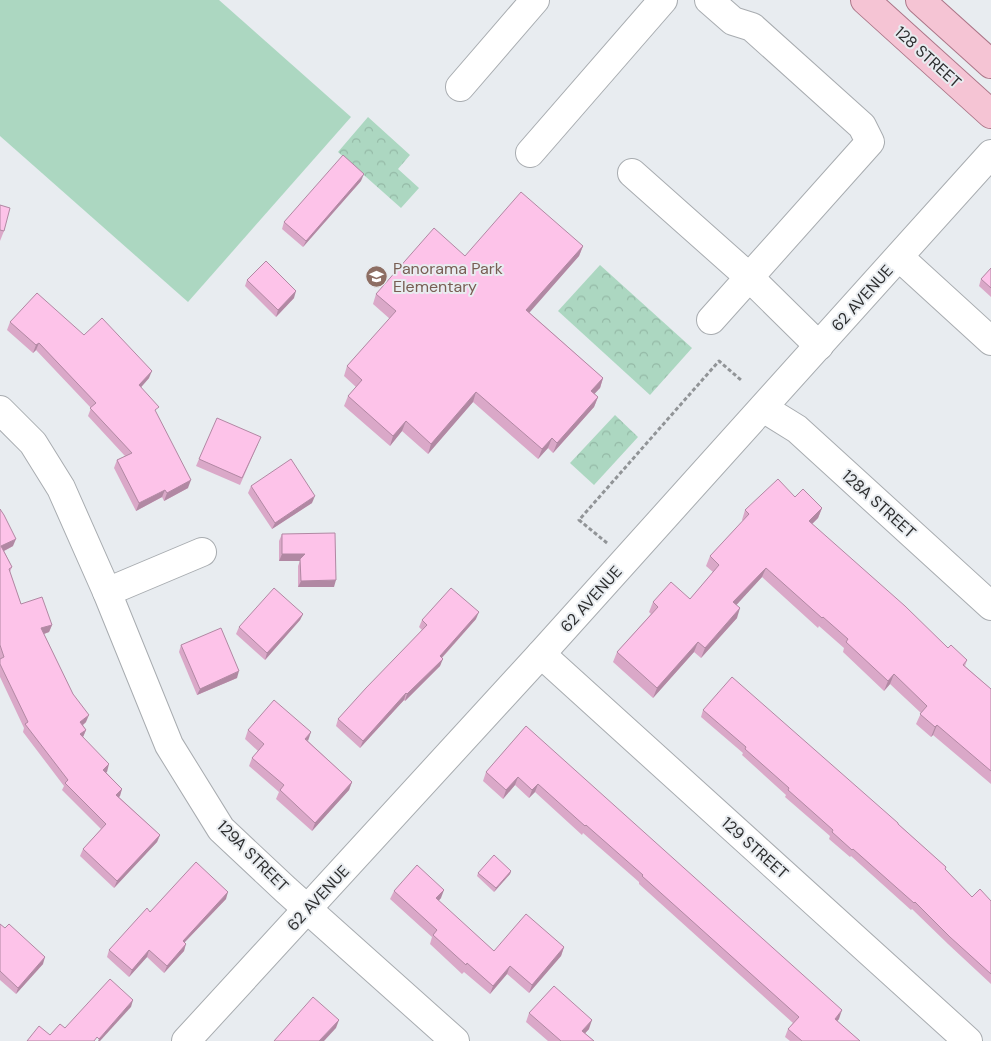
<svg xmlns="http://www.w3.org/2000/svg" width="991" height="1041" font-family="'DM Sans',sans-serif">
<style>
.park{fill:url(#park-crowns)}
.pitch{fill:#acd7c1}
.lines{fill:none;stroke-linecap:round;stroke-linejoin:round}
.minor-casing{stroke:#a8acb0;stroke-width:30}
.major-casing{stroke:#ab7688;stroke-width:30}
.path{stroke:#919497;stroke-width:3;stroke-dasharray:4 2.5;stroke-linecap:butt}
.minor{stroke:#fff;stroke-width:28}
.major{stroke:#f5c4d4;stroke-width:28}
.wall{fill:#daa8c8}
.shaded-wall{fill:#b188a3}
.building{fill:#fdc3e9;stroke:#b188a3}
.labels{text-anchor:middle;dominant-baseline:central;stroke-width:4;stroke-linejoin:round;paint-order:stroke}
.street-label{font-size:16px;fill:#2d2e2f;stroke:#e8ecf0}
.education-label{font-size:16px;fill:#785e54;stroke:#e8ecf0;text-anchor:start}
</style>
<defs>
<pattern id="park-crowns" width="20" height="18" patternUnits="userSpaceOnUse" patternTransform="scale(1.25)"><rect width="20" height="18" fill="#acd7c1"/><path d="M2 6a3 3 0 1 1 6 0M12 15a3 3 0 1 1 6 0" fill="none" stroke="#94b9a6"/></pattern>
</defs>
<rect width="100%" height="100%" fill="#e8ecf0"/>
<g class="park">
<path d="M368,117l42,38 -12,14 21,19 -18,20 -63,-56z"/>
<path d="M600,265l92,83 -42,47 -92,-84z"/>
<path d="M615,415l23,22 -44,48 -24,-22z"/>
</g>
<path class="pitch" d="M0,0h219l132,117 -163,185 -188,-166z"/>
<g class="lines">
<defs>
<g id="minor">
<path d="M709,0l24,21 19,6 110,99 8,16 -159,178"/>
<path d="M460,87l75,-87"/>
<path d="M530,153l133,-153"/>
<path d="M632,173l117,104 70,69"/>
<path d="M899,257l92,84"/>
<path d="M763,408l34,21 194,177"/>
<path d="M0,410l33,33 28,45 46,104 62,153 52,84 65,61 169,151"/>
<path d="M107,592l95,-40"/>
<path d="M541,654l427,387"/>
<path d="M186,1041l355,-387 450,-500"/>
</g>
<g id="major">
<path d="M865,0l126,114"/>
<path d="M920,0l71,64"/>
</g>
</defs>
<use href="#minor" class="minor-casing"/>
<use href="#major" class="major-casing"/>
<path class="path" d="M607,543l-28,-23 140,-159 22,19"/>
<use href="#minor" class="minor"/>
<use href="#major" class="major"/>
</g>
<g class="wall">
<path d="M361,181l-58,66 -21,-18 2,-7z"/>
<path d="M0,205l4,26 -4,10z"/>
<path d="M583,246l-4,10 -50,56 74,66 -3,10 -6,5 4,4 -4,10 -41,46 -5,-5 -10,11 -65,-57 -45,52 -26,-23 -12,15 -46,-40 4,-10 8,-9 -12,-11 3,-10 43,-47 -17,-15 3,-10 89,-38z"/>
<path d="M991,268v29l-12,-11 2,-7z"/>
<path d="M247,280l47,18 -18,19 -31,-31z"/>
<path d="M10,322l74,13 65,43 -8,9 15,26 32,75 -24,13 -2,-4 -26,14 -22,-43 3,-8 8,-4 -37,-40 3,-8 -55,-58 -3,3 -26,-23z"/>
<path d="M258,444l-18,41 -44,-19 3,-7z"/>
<path d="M251,486l61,17 -40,26 -24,-36z"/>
<path d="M795,497l27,11 -4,10 -6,6 136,124 19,12 -2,6 26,23v95l-58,-49 -2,2 -15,-13 5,-11 -31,-29 -6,7 -41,-39 1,-4 -25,-22 -1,2 -56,-51 -26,28 1,13 -36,40 -7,-6 -41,46 -40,-36 4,-10 34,-38 -2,-2 4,-10 37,-3 23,-27 -7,-6 4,-10 33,-35 -1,-1 3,-10z"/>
<path d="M0,509l13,37 -9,5 8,16 -2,5 11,32 31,21 -3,7 -5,2 42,88 -3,3 3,5 -3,7 24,35h-1l16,17 -3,8 41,38 -3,7 -43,46 -34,-32 3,-7 18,-20 -39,-39 2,-4 -41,-54 1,-4 -24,-51z"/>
<path d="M282,534l52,53h-36v-21l2,-5h-21v-20z"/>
<path d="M303,614l-3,6 -35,40 -29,-26 3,-7z"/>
<path d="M476,619l-34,39 -2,8 -35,35 -1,-1 -44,48 -24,-22 2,-7 84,-89 -3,-3 3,-7z"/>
<path d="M181,645l56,33 -40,17 -18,-43z"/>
<path d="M703,710l195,114 48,43 -1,2 27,28 19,4v83l-43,-40 -36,-35 -1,1 -60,-54 -1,1 -21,-18 1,-3 -45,-39 1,-2 -44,-40 1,-2 -42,-36z"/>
<path d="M526,726l313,293 -2,2 23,20h-70l-5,-4 3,-8 5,-6 -154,-139v-2l-56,-49 -1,2 -47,-43 -6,6 -14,-13 -12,14 -20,-18 3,-9z"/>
<path d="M248,730l60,11 44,41 -3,8 -37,41 -36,-32 3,-7 -30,-26 3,-8 6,-7 -13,-12z"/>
<path d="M511,871l-1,3 -16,18 -17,-16 1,-3z"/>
<path d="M394,891l47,7 -3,3 56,50 70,-4 -3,9 -32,37 -22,-19 -17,20 -26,-22 -2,2 -32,-30 2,-7 -42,-38z"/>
<path d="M226,899l-41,43 -1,9 -20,22 -17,-16 -18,20 -22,-20 2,-7 41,-38z"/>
<path d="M0,924l43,40 -27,30 -16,-14z"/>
<path d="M529,1013l60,16 -4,4 9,8h-46l-22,-19z"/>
</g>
<g class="shaded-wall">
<path d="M364,174l-3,7 -58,66 3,-6z"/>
<path d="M583,246l-4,10 -56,64 3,-10z"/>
<path d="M296,291l-2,7 -18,19 2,-7z"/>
<path d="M39,343l-3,7 -3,3 3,-8z"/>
<path d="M152,371l-3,7 -13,15 3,-8z"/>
<path d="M603,378l-3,10 -12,13 3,-10z"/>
<path d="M476,392l-3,10 -45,52 3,-10z"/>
<path d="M598,397l-4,10 -41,46 4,-10z"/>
<path d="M406,421l-4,10 -12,15 3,-10z"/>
<path d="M552,438l-4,10 -10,11 4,-10z"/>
<path d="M191,480l-3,8 -24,13 3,-8z"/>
<path d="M165,490l-3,7 -26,14 3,-8z"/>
<path d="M315,496l-3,7 -40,26 3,-6z"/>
<path d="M822,508l-4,10 -13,13 4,-10z"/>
<path d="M16,539l-3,7 -13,7 1,-7z"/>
<path d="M282,554h23l-5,7h-21z"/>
<path d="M766,568l-4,9 -32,35 3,-10z"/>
<path d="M336,580l-2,7h-36l3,-6z"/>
<path d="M740,608l-3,10 -36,40 4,-10z"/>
<path d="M479,612l-3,7 -39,44 3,-7z"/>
<path d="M303,614l-3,6 -35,40 2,-7z"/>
<path d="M52,625l-3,7 -11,4 3,-8z"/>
<path d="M698,642l-4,10 -41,46 4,-10z"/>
<path d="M443,659l-3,7 -35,35 2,-7z"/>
<path d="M239,671l-2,7 -40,17 3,-6z"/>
<path d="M894,674l-4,10 -6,7 4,-10z"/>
<path d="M406,693l-2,7 -44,48 3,-7z"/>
<path d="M89,715l-3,7 -8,7 2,-7z"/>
<path d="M937,725l-4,10 -2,2 4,-10z"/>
<path d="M86,730l-3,7 -6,5 3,-8z"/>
<path d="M311,732l-3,9 -3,-2z"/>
<path d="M109,764l-2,8 -7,5 3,-7z"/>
<path d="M518,777l-3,8 -12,14 3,-9z"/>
<path d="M352,782l-3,8 -37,41 3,-8z"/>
<path d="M538,784l-3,8 -6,6 3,-8z"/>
<path d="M122,789l-2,7 -6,6 2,-7z"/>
<path d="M160,835l-3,7 -43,46 3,-7z"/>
<path d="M511,871l-1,3 -16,18 2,-4z"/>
<path d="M444,890l-3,8 -8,9 3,-9z"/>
<path d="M228,892l-2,7 -46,48 3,-6z"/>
<path d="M186,944l-2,7 -20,22 3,-7z"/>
<path d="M564,947l-3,9 -32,37 3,-8z"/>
<path d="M149,950l-2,7 -18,20 3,-7z"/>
<path d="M45,957l-2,7 -27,30 2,-6z"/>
<path d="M510,966l-3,8 -17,20 3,-8z"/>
<path d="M133,1000l-2,7 -31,34h-2l1,-2z"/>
<path d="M842,1010l-3,9 -7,8 3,-8z"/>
<path d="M339,1020l-3,8 -12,13h-5z"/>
<path d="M592,1020l-3,9 -10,11 3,-9z"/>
</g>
<g class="building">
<path d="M343,155l21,19 -58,67 -22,-19z"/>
<path d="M521,192l62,54 -57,64 77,68 -12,13 7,6 -41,46 -5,-5 -10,11 -66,-57 -45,52 -25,-23 -13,15 -45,-40 14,-16 -15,-14 49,-55 -20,-17 58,-66 31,28z"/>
<path d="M0,205l10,3 -6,23 -4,-1z"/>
<path d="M266,261l30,30 -18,19 -31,-30z"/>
<path d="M991,268v20l-10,-9z"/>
<path d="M37,293l47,42 18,-17 50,53 -13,14 20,22 -4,3 36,70 -24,13 -2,-3 -26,13 -22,-43 15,-7 -42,-45 6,-5 -57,-60 -3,2 -26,-23z"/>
<path d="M217,418l44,19 -19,41 -43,-19z"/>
<path d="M291,459l24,37 -40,27 -24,-37z"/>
<path d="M778,479l17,18 8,-8 19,19 -13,13 96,85 43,42 3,-3 16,15 -4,5 28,24v82l-54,-46 -2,2 -15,-13 7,-8 -33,-32 -6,7 -42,-39 2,-3 -25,-22 -1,1 -56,-50 -33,34 7,6 -35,40 -7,-6 -41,46 -40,-36 41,-45 -5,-5 18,-20 19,17 29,-34 -9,-9 39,-42 -4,-4z"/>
<path d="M0,509l4,6 12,24 -15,7 11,21 -3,2 12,35 21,-7 10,28 -11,3 32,66 16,21 -9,7 6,8 -6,4 29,30 -6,6 19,19 -6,6 44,40 -43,46 -34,-32 23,-25 -41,-41 3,-3 -43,-56 3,-2 -28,-58v-5l4,-2 -4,-12z"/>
<path d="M335,533l1,47 -35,1 -1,-22 5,-5h-23v-20z"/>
<path d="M274,588l29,26 -36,39 -28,-26z"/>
<path d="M451,588l28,24 -39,44 3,3 -36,35 -1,-1 -43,48 -25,-22 28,-31 61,-63 -5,-5z"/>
<path d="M221,628l18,43 -39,18 -19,-44z"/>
<path d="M732,677l166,146v1l48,43 -1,2 27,28 8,-8 11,12v73l-41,-37 -35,-35 -1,1 -61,-54 -1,1 -20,-18 1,-2 -45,-40 1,-2 -44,-39 1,-2 -43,-37z"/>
<path d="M274,700l37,32 -6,7 47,43 -37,41 -35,-33 4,-5 -32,-27 12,-14 -16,-14z"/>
<path d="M526,726l316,284 -7,9 25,22h-58l-14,-12 11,-12 -157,-141 1,-1 -57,-50 -1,1 -47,-42 -6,6 -14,-13 -12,13 -20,-18z"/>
<path d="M494,855l17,16 -15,17 -18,-15z"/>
<path d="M196,862l32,30 -45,49 3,3 -19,22 -18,-16 -17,20 -23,-20 38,-42 3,4z"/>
<path d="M417,865l27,25 -8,8 58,53 32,-37 38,33 -32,38 -22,-19 -17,20 -26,-23 -1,2 -33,-30 4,-5 -43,-39z"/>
<path d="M0,924l5,4 4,-4 36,33 -27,31 -18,-17z"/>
<path d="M110,979l23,21 -34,39 -2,-2 -3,4h-67l12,-15 11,9 10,-11 5,4z"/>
<path d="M554,986l38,34 -10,11 12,10h-33l-32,-28z"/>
<path d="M313,997l26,23 -20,21h-45z"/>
</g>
<defs>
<symbol id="school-disc" viewBox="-11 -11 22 22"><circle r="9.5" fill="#8d6e63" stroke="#e8ecf0"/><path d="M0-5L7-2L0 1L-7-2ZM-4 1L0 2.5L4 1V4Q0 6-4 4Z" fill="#fff"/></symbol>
</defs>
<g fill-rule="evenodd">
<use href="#school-disc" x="364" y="264" width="25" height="25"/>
</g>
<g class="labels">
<g class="street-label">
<text transform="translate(928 57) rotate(42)">128 STREET</text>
<text transform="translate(862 298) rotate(-48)">62 AVENUE</text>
<text transform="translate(879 504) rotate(42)">128A STREET</text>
<text transform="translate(591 599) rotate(-48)">62 AVENUE</text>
<text transform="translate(755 848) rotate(42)">129 STREET</text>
<text transform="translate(253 856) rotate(45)">129A STREET</text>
<text transform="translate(318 898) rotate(-47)">62 AVENUE</text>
</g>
<g class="education-label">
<text x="393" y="268">Panorama Park<tspan x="393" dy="18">Elementary</tspan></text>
</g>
</g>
</svg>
